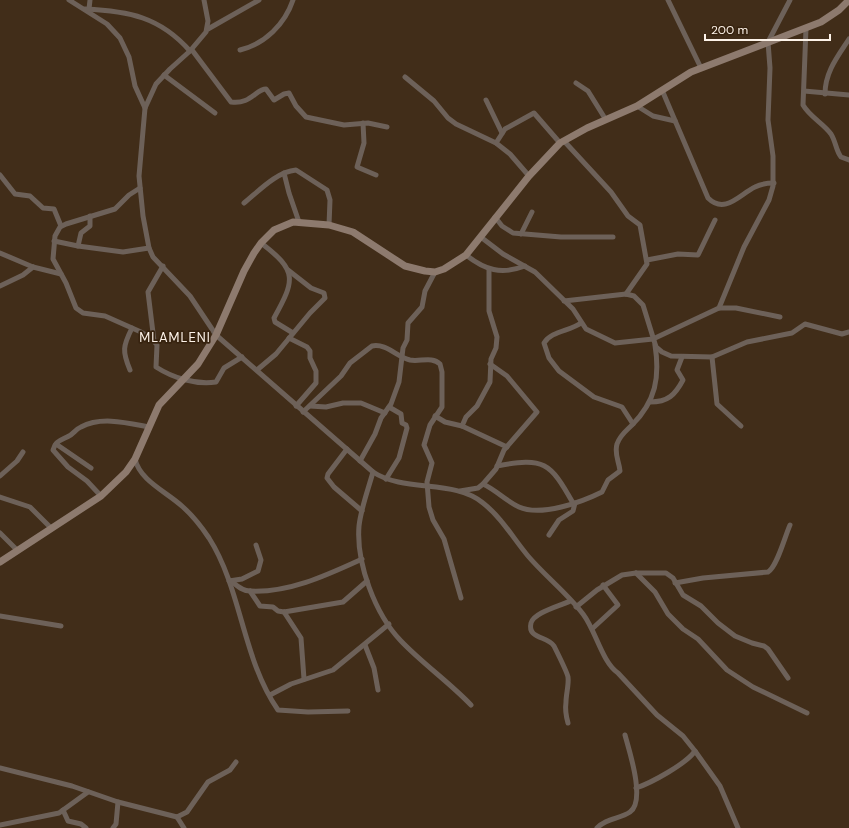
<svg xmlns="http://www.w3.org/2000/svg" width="849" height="828" font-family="'DM Sans',sans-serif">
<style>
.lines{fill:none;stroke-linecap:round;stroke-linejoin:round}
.street{stroke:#6d6159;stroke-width:5}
.secondary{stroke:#8d7a6e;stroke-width:7}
.labels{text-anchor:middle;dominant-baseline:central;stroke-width:3.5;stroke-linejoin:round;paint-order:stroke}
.quarter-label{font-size:13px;letter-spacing:1px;fill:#fdf3e9;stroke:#37230f}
</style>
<rect width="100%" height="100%" fill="#412d19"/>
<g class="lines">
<g class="street">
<path d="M69,0l38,24 13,14 9,19 6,29 10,22"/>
<path d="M204,0l4,21 -2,11 -16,19 -20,18 -14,15 -11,24 -6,68 4,40 6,32 4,9 37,39 26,39 157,137c32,21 81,7 110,31 19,15 30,35 45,53 17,20 39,37 55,58 13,17 19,48 35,59l39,42 26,21 12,15 25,35 18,42"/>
<path d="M668,0l33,68"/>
<path d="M85,9c44,2 75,8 105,42"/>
<path d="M89,9l1,-9"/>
<path d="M806,28l-3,77c7,12 20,18 28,29 5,8 5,17 10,23l8,3"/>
<path d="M208,29l51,-29"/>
<path d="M192,50l39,52c19,3 25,-13 35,-13l8,11 10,-6 5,-1 7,13 10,11 38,8 24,-2 19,4"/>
<path d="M240,50c25,-6 45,-26 53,-50"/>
<path d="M164,75l51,38"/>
<path d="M405,77l29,24 14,17 8,6 40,19 14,11 19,22"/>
<path d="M576,83l12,8 18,29"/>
<path d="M662,90l46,108c17,17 32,-4 47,-11 6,-3 13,-4 19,-4"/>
<path d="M804,91l45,4"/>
<path d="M825,94c0,-22 13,-38 24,-55"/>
<path d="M486,100l16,33"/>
<path d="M637,106l16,10 22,5"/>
<path d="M363,123l1,20 -7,24 19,8"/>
<path d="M564,141l47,51 17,24 12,9 7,39 -21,30"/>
<path d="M496,143l9,-14 29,-16 26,30"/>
<path d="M284,173l5,20 10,29"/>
<path d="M0,175l15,19 15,2 13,12 11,1 7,17"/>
<path d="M140,188l-11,7 -14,14 -49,15 -6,3 -5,9 -2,23 13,24 10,25 7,5 22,3 36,16 11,7 5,6 -1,22c17,11 40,18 60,15l8,-14 18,-11"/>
<path d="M244,203c15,-12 32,-31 52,-33l31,20 3,10 -1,25"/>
<path d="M495,217l7,9 11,7 48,4h52"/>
<path d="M521,234l11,-22"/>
<path d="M482,238l21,16 32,18 38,37 13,20 29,14 38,-4 66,-31h17l44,9"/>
<path d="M54,241l24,5 3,-13 9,-7v-10"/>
<path d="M261,243c37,28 34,37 13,75l1,4 18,11"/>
<path d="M78,246l45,6 26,-4"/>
<path d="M0,253l33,14 28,7"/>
<path d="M466,255c19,15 35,20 59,11"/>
<path d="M647,260l31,-6 20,1 17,-35"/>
<path d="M489,269v42l8,26 -1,11 -5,11 -1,23 -13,24 -11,11 -4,9 45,21"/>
<path d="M0,286l23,-11 10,-8"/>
<path d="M564,301l62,-7 8,2 9,9 13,42 6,5 9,4 41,1 35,-15 45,-9 13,-9 37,10 7,-2"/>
<path d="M719,308l25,-61 25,-47 4,-14v-30l-5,-36 2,-52 -2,-26 22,-42"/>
<path d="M581,323c-11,8 -30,8 -37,20l5,15 10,13 35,26 28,10 11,17"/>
<path d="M289,338l18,9 3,4v7l6,13v12l-20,23"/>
<path d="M154,341l-6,-49 15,-26"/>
<path d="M712,357l5,47 24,22"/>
<path d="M130,370c-8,-19 -7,-24 2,-42"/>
<path d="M257,370l19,-16 34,-41 15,-15 -1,-5 -13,-5 -23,-18"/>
<path d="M650,402c18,0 25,-7 33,-22l-6,-10 5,-13"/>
<path d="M310,406l16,1 17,-4h18l24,10"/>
<path d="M303,412l38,-36 9,-13 22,-17c14,-3 25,11 38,14 10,2 22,-4 30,4l2,8v35l-12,18 -6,20 8,18 -5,19 2,25 4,13 11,19 17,59"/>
<path d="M435,416l10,6 17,4"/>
<path d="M56,444l35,24"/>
<path d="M347,449l-19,25 -1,4 7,9 28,24"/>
<path d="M135,459c5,22 32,33 48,48 10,9 18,19 26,31 33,52 33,120 69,172l30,2 40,-1"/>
<path d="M360,461l15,-27 6,-16 10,-14 8,-22 4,-34 4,-8 1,-17 14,-16 3,-16 10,-19"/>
<path d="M497,466c47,-9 53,-4 76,37"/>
<path d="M373,472c-5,18 -12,36 -14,54 -3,37 16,88 42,115 22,23 48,41 70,64"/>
<path d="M0,476l17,-15 6,-9"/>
<path d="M386,479l13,-21 8,-30 -1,-3 -4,-2 -1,-9 -12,-7"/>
<path d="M483,484c13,6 23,17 36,23 22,10 63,-5 83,-15l6,-12 12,-9c-1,-10 -6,-17 -3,-27 3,-9 9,-13 15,-19 24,-24 28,-48 23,-80"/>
<path d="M460,491l18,-3 5,-4 13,-15 8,-19 33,-38 -30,-36 -17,-12"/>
<path d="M101,496l-14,-15 -19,-14 -15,-17c2,-9 9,-10 16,-14 4,-2 7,-7 12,-9 20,-11 47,-4 68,0"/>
<path d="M0,497l30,10 21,21"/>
<path d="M0,533l17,17"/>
<path d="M549,535l10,-15 14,-9 2,-8"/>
<path d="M636,573l19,19 13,22 15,15 15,10 29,31 26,17 54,26"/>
<path d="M229,581l13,-2 16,-8 3,-11 -5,-15"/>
<path d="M231,581c5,4 11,10 19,10 39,2 77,-16 112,-32"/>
<path d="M675,583l28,-5 65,-6c9,-5 17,-36 22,-47"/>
<path d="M250,591l10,15 13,1 5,4 6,1 59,-10 24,-21"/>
<path d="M576,607l21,-17 25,-15 14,-2h30l7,5 10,17 18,11 17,17 17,13 17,7 12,3 4,3 20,29"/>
<path d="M284,612l17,26 3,41"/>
<path d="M0,616l61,10"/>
<path d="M593,628l25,-23 -15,-20"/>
<path d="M365,645l9,23 4,22"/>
<path d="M270,695l21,-11 42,-14 56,-46"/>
<path d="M568,723c-2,-7 -3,-14 -2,-21 0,-8 3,-17 2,-25 -1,-5 -11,-25 -14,-31 -6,-10 -27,-7 -23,-23 3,-11 30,-17 39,-22"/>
<path d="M0,768l72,18 46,16 59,15 10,-5 21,-30 22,-12 6,-8"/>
<path d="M636,788c15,-5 50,-24 59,-37"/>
<path d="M63,810l5,11 13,3 5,4"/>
<path d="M177,817l7,11"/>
<path d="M0,825l59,-12 29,-21"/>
<path d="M113,828l3,-4 2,-22"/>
<path d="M597,828c9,-10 23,-9 33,-16 16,-11 -1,-62 -5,-77"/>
</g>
<path class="secondary" d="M0,562l101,-66 25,-24 9,-13 24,-54 39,-41 18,-29 28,-64 10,-18 7,-10 13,-13 19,-8 36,3 24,7 52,34 20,5 10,1 9,-3 22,-14 63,-79 31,-33 27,-15 50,-22 54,-34 130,-50 18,-12 10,-10"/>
</g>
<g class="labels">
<g class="quarter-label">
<text x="175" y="337">MLAMLENI</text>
</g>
</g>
<path d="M705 34v6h125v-6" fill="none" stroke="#fdf3e9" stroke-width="2"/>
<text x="711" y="34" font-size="12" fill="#fdf3e9" stroke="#37230f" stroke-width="3" paint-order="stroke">200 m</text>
</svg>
